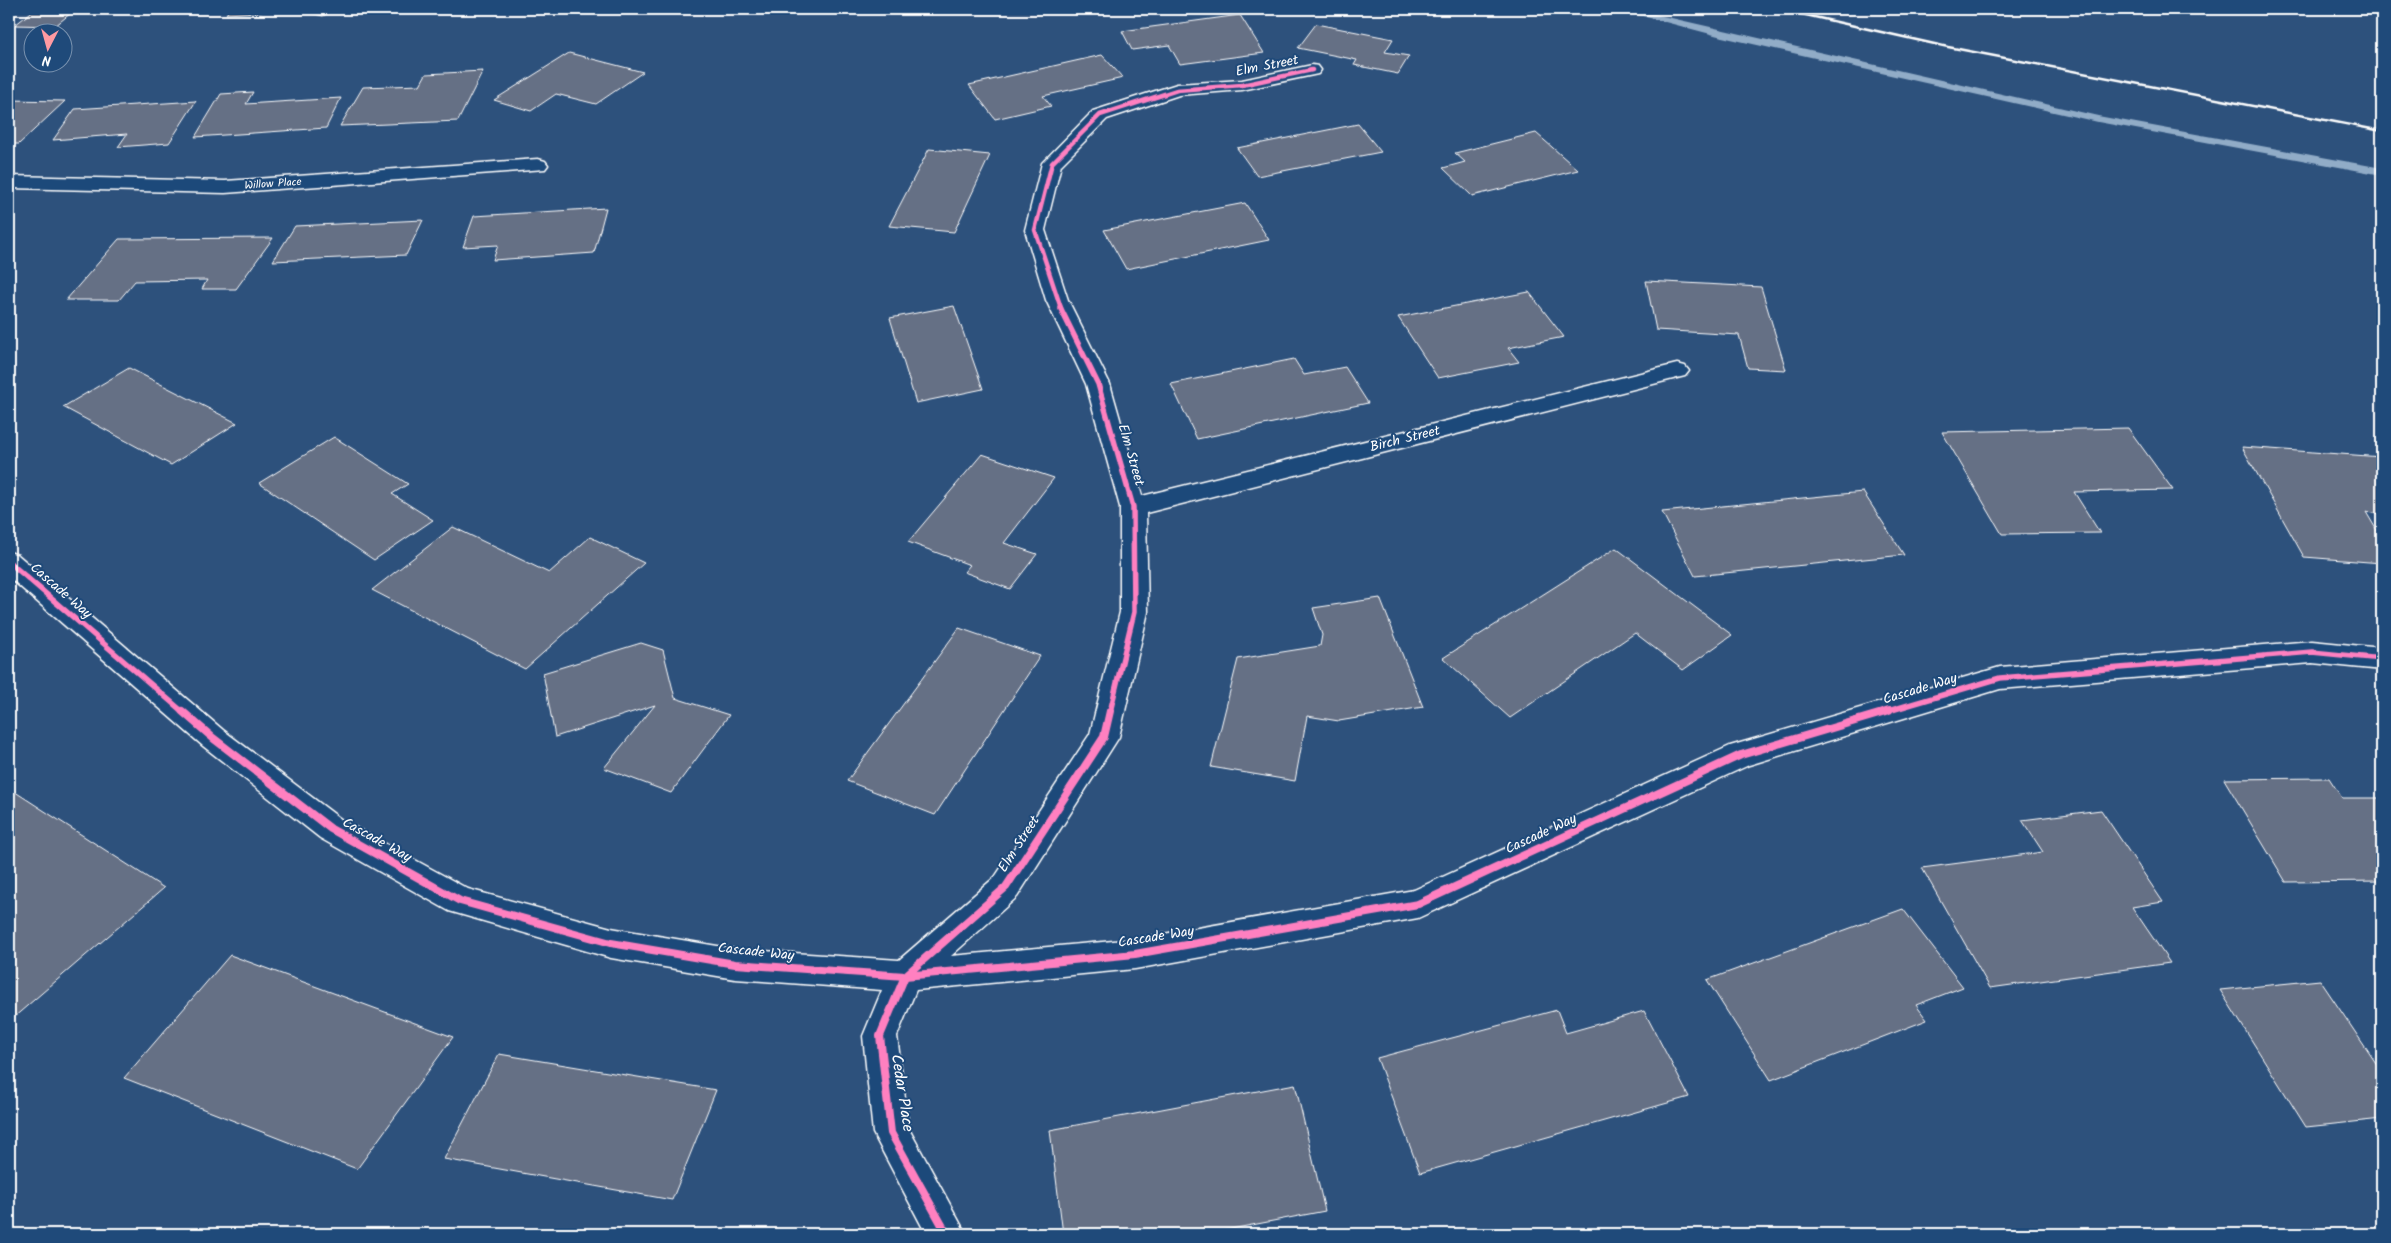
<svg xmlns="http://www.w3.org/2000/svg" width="2391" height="1243" font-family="Kalam,sans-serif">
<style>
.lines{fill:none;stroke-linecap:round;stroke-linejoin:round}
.stream{fill:#91acc7;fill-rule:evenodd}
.building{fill:#656f85;stroke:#fff}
.minor-casing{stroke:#fff;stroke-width:3}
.minor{fill:#1f4a7a;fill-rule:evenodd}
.rail{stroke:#fff;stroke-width:2.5}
.cycleway-far2-casing{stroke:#1f4a7a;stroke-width:7}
.cycleway-far1-casing{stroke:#1f4a7a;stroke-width:9}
.cycleway-casing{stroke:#1f4a7a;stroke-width:11}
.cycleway-far2{stroke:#ff80c0;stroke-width:4.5}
.cycleway-far1{stroke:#ff80c0;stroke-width:5.5}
.cycleway{stroke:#ff80c0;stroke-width:8}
.labels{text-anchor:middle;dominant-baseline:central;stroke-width:4;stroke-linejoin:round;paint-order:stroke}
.far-street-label{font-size:11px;fill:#fff;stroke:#1f4a7a}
.street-label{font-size:14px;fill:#fff;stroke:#1f4a7a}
.near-street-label{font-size:16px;fill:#fff;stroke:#1f4a7a}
</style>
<rect width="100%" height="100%" fill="#2d517c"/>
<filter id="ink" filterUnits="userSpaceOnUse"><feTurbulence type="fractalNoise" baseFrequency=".02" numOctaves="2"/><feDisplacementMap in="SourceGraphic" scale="10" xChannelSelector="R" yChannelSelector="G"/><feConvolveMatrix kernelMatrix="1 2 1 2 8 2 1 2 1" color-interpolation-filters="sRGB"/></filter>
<g filter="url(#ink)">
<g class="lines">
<path class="stream" d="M1616,9h16l466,107 284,52v7l-284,-53 -376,-85z"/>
</g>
<g class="building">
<path d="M35,9h101l-6,4h-59l-16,13 -40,-1z"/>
<path d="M230,9h34l-2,3 -36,2z"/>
<path d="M293,9h43l-13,7z"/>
<path d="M1240,15l24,38 -84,11 -11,-19 -37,5 -10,-19z"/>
<path d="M1316,24l77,15 -8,13 24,4 -11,18 -44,-9 3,-5 -59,-12z"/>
<path d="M569,53l74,19 -47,32 -40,-10 -25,17 -37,-11z"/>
<path d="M1102,55l21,23 -80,18 8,10 -56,13 -26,-34z"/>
<path d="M483,71l-25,50 -118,5 23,-39 57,-2 6,-11z"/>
<path d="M253,92l-7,12 95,-6 -15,30 -131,9 26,-43z"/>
<path d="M9,100l56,1 -46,43h-10z"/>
<path d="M196,101l-27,42 -51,4 9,-13 -74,6 22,-31z"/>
<path d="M1358,124l23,28 -124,24 -20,-28z"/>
<path d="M1536,133l42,37 -106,26 -29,-28 22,-6 -10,-9z"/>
<path d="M929,149l61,6 -36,77 -65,-6z"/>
<path d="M1245,203l24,37 -143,29 -22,-39z"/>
<path d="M606,208l-12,45 -101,7 5,-15 -35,2 11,-31z"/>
<path d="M423,220l-17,35 -133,6 22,-35z"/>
<path d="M273,238l-37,51h-34l5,-9 -72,1 -16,19h-53l53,-61z"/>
<path d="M1646,281l115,6 25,83 -38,-2 -9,-33 -83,-5z"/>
<path d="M1529,292l35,45 -56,11 11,14 -81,16 -40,-61z"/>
<path d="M954,306l29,83 -67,14 -26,-85z"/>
<path d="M1294,359l10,16 41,-8 23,36 -171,36 -26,-55z"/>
<path d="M129,368l108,55 -66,42 -108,-58z"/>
<path d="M2128,428l45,62 -99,2 26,41 -98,1 -60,-102z"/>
<path d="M334,437l74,47 -16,10 41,26 -59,40 -115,-77z"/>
<path d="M2242,447l140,10v57l-16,-2 16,27v24l-78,-6z"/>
<path d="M982,454l72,24 -50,65 33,11 -27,35 -46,-17 6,-7 -62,-23z"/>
<path d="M1863,492l41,63 -209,21 -33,-64z"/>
<path d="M453,527l96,46 41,-36 54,26 -119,106 -153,-79z"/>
<path d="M1616,548l116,87 -49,35 -48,-37 -125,85 -67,-60z"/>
<path d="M1380,598l43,109 -84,14 -32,-5 -12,65 -84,-14 27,-108 82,-13 2,-11 -9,-27z"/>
<path d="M959,628l81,28 -105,159 -88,-34z"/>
<path d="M641,643l22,7 12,48 54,17 -58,78 -67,-25 51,-63 -100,32 -12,-64z"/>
<path d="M2329,778l13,20h40v83l-96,1 -62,-103z"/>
<path d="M9,788l155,100 -151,130 -4,-3z"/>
<path d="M2101,810l62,92 -31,5 38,56 -180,25 -68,-120 121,-16 -21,-32z"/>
<path d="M1903,909l60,78 -47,18 11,15 -156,60 -64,-100z"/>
<path d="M230,955l223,82 -96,132 -233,-91z"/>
<path d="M2320,980l62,92v47l-76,8 -86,-137z"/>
<path d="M1557,1010l9,23 78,-22 45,86 -269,76 -43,-115z"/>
<path d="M499,1054l217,36 -44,110 -228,-41z"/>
<path d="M1295,1084l30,127 -120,23h-142l-13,-104z"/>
</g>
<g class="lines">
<defs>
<g id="minor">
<path d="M1312,65l6,1 3,4 -3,4 -76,16 -63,5 -72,24 -46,46 -16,65 23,70 42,84 32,112 535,-132 8,2 4,5 -4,5 -8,2 -531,135 2,99 -29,125 -102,160 -66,59 184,-17 279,-49 316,-144 270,-79 312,-26 70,7v22l-70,-7 -312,26 -251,76 -331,153 -283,51 -219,21 -19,46 12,93 57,105h-40l-53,-101 -10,-97 19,-46 -147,-11 -124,-21 -162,-47 -129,-73 -117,-92 -194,-169v-25l9,3 205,175 119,90 126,69 143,39 124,21 164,11 96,-83 95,-143 30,-122v-105l-34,-123 -40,-84 -21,-70 17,-67 51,-52 84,-27 65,-4z"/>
<path d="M538,159l7,2 3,4 -3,4 -320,24 -216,-5v-12l216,5z"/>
</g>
</defs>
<use href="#minor" class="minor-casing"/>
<use href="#minor" class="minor"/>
<path class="rail" d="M1779,9l169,38 434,84"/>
<defs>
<path id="cycleway-far2" d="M1061,308l-26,-78 17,-67 48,-48 77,-25 65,-5 70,-15"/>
<g id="cycleway-far1">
<path d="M1060,307l38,77 35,123 1,105 -24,100"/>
<path d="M9,562l174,150"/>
<path d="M1885,712l115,-34 312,-26 70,7"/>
</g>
<g id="cycleway">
<path d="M182,711l31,27 118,91 129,72 151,42 124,21 170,12 230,-22 283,-50 323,-149 148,-44"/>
<path d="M947,1234l-56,-101 -11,-97 25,-60 101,-89 98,-150 6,-26"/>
</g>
</defs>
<use href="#cycleway-far2" class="cycleway-far2-casing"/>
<use href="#cycleway-far1" class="cycleway-far1-casing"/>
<use href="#cycleway" class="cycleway-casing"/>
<use href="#cycleway-far2" class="cycleway-far2"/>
<use href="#cycleway-far1" class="cycleway-far1"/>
<use href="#cycleway" class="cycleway"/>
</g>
</g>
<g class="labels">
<g class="far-street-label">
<text transform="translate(273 184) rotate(-4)">Willow Place</text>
</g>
<g class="street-label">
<text transform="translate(1267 66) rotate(-11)">Elm Street</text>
<text transform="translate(1405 439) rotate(-14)">Birch Street</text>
<text transform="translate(1131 455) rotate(74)">Elm Street</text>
<text transform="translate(61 591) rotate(41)">Cascade Way</text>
<text transform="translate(1920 689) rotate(-17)">Cascade Way</text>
<text transform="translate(1541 834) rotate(-25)">Cascade Way</text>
<text transform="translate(377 840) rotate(29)">Cascade Way</text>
<text transform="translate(1019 844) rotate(-57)">Elm Street</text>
<text transform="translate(1156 937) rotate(-9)">Cascade Way</text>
<text transform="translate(756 952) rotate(6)">Cascade Way</text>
</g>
<g class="near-street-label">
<text transform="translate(902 1093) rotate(81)">Cedar Place</text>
</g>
</g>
<rect width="2391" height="1243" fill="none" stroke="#1f4a7a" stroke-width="30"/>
<rect x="15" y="15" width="2361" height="1213" fill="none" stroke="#fff" stroke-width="2" filter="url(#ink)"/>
<g transform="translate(48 48) rotate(186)"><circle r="24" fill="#1f4a7a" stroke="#7992af"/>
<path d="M0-4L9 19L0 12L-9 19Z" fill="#ff9aa2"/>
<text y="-8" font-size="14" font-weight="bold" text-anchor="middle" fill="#ffffff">N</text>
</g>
</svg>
